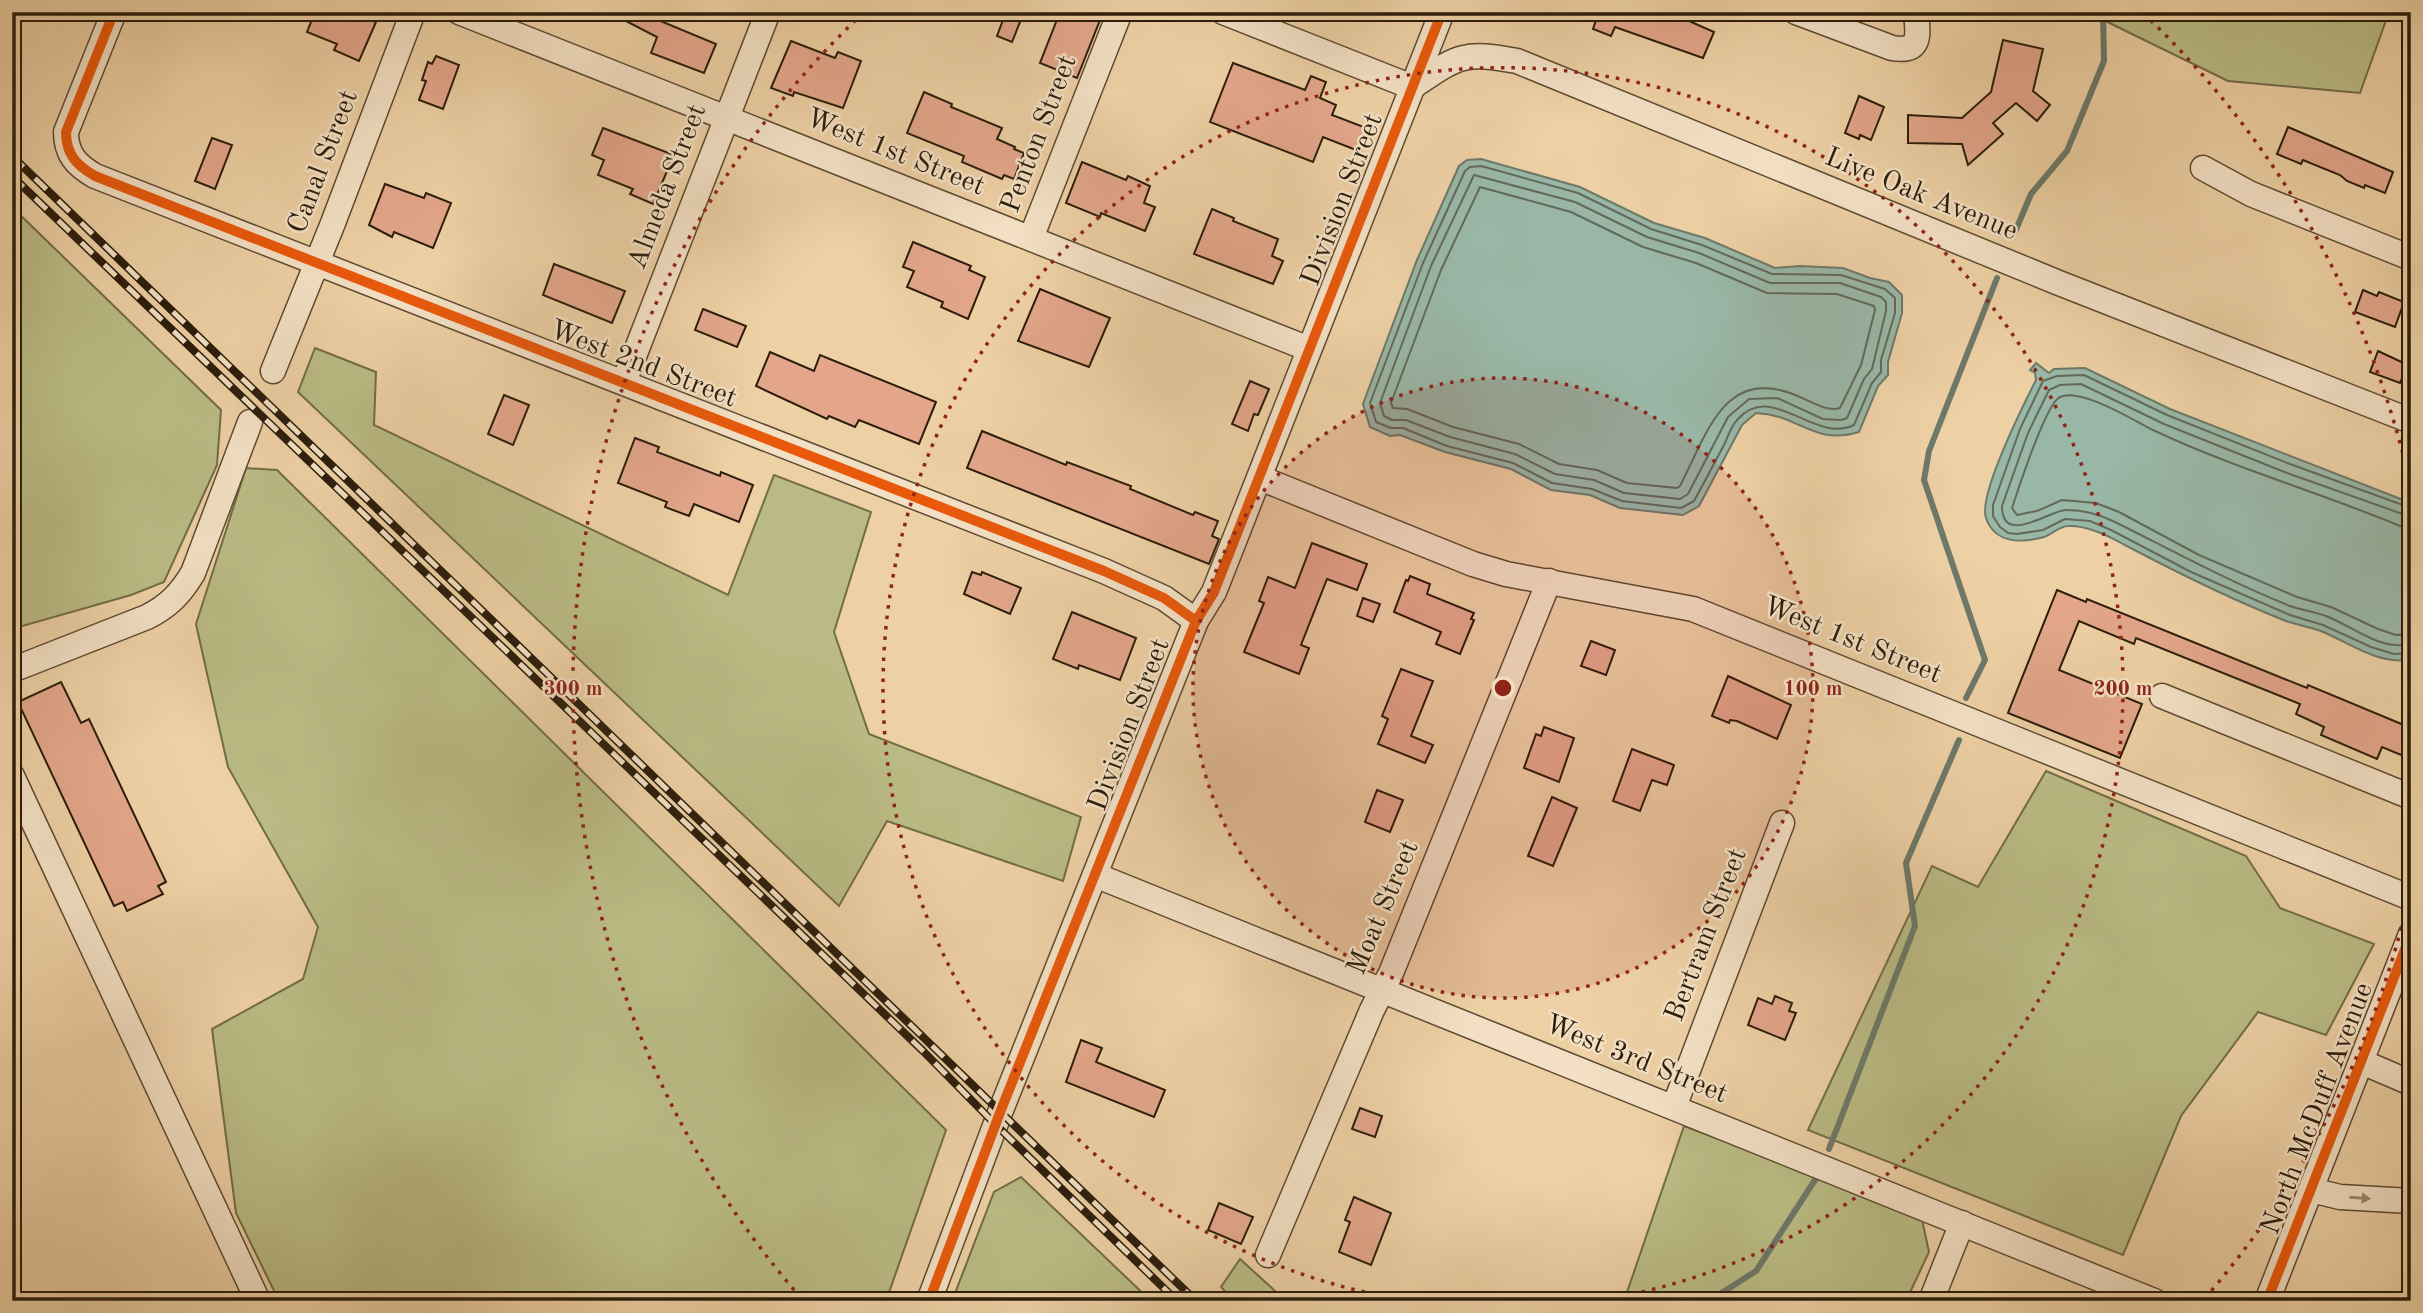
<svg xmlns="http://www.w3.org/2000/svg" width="2423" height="1313" font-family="'Old Standard TT',serif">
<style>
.green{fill:#babb84;stroke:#726c48;stroke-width:2}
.water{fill:#99b7a7;stroke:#6d7969;stroke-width:2}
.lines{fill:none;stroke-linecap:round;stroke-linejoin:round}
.shore{stroke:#626a59;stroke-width:2}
.stream{stroke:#6d7969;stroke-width:6}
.building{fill:#e3a68b;stroke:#2b1d0b;stroke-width:2}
.minor-casing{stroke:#5c4a31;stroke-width:27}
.minor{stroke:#f3e0c4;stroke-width:24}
.rail-casing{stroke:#2b1d0b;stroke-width:8}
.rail{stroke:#f3e0c4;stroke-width:5;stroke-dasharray:16;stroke-linecap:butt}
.cycleway-casing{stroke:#f3e0c4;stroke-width:15}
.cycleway{stroke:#e8590c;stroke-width:10}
.oneway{fill:#998871}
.ring{fill:none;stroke:#8f2418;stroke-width:3.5;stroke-dasharray:3.5 7}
.labels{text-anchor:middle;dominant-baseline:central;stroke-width:5;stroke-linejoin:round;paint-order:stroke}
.street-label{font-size:28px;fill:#2b1d0b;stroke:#f3e0c4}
.centre{fill:#8f2418;stroke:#f3e0c4;stroke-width:3.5}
.ring-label{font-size:21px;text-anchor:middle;font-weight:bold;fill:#8f2418;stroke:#f3e0c4;stroke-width:5;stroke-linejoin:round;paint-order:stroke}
</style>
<rect width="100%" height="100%" fill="#edd0a4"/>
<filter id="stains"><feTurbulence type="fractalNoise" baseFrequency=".00286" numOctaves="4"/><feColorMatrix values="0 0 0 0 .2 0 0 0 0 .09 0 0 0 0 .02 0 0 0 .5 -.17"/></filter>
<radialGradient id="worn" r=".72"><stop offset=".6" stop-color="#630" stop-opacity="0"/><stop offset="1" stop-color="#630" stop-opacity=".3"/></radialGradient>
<g class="green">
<path d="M2087,12h302l-29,81 -132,-12z"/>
<path d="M12,207l209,203 -4,55 -53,117 -33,13 -119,34z"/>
<path d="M315,348l61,24 -2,53 354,170 46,-120 97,37 -37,120 35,102 212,83 -18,64 -176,-60 -48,85 -541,-514z"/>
<path d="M246,468l31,2 669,660 -60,171h-607l-43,-88 -24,-184 91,-50 15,-52 -90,-160 -32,-143z"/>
<path d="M2046,771l200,85 34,52 94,36 -48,91 -68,-23 -77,104 -58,139 -315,-125 124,-264 46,21z"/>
<path d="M1684,1126l237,89 8,37 -23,49h-282z"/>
<path d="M1021,1177l130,124h-199l42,-109z"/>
<path d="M1240,1259l46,42h-52l-13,-14z"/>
</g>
<g class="water">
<path d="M1481,159l99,28 74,36 51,15 70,30 25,-2 43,2 27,10 19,4 13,13v18l-14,49v13l-10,11 -19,46c-46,14 -61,-18 -103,-19l-14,12 -43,81 -16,9 -63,-7 -30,-13 -39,-5 -40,-21 -66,-17 -45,-17 -10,1 -20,-9 -7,-23 54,-144 42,-94 8,-6z"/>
<path d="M2036,363l13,10 5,-4 31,-1 85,41 241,94v157c-35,4 -59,-16 -90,-29 -11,-4 -24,-6 -35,-10 -56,-22 -110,-49 -163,-77 -16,-9 -36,-19 -55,-18 -8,0 -16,8 -24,11 -22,6 -49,7 -58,-19 -8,-24 38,-114 50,-138l-1,-7 -5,-3z"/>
</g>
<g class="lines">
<g class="shore">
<path d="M1481,166l97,27 73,36 51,16 70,29 69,1 44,14 10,9v15l-14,47v12l-9,11 -18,42c-40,19 -81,-44 -116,-6 -6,6 -10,16 -13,24 -10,19 -20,38 -31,58l-13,7 -59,-7 -30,-12 -40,-6 -39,-20 -66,-17 -44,-18h-12l-15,-6 -6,-19 53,-140 42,-92 5,-4z"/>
<path d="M1474,175l101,27 72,35 52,16 71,30h70l41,14 5,5v9l-14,58 -8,10 -17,39 -6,2 -18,-1 -46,-21 -28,1 -21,18 -40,77 -8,5 -56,-6 -30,-13 -39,-6 -40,-20 -65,-17 -44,-17h-14l-8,-4 -4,-13 51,-137z"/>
<path d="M1480,187l91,25 72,35 53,16 71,30 70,1 37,12 1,4 -14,55 -21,43c-13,4 -28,-6 -40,-11 -75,-34 -92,35 -120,89l-3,2 -50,-5 -30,-13 -38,-6 -40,-20 -66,-17 -46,-18 -14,-1 -2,-5 50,-133z"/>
<path d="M2411,508l-121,-44 -123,-49 -83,-40 -27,1 -14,5 -23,48 -27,76v11l7,11 8,6 9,1 26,-4 22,-11 25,2 21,9 80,42 99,43 33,10 48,22 23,7 17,-1"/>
<path d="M2411,517l-124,-44 -123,-49 -83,-40 -21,1 -11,5 -21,43 -26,73c0,41 48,4 64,4 18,0 36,5 51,13 58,29 113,59 173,83 12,4 25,6 36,10 23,9 45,27 69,29 5,1 11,-1 16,-1"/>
<path d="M2411,528l-11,-2c-81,-34 -167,-58 -247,-96 -20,-10 -73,-43 -93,-33 -14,6 -42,93 -48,111l5,7 20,-4 25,-11 34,3 23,9 80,43 98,42 34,10 47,22 18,6 15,-1"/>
</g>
<g class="stream">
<path d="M2015,232l16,-38 36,-43 37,-90 -1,-49"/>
<path d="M1966,698l19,-38 -61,-180 5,-29 68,-173"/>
<path d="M1829,1149l86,-223 -9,-63 53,-123"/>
<path d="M1709,1301l47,-30 61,-94"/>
</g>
</g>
<g class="building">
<path d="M315,12h36l25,10 -17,39 -25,-11 3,-6 -30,-12z"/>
<path d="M625,12h14l77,32 -12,29 -53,-20 6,-16 -35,-18z"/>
<path d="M1006,12h18l-12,30 -15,-6z"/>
<path d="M1060,12h22l18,8 -23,58 -37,-15z"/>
<path d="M1580,12h89l45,20 -11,26 -88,-31 -4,9 -18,-7 3,-9z"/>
<path d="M2003,40l40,9 -10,42 17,14 -13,16 -21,-18 -23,20 10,11 -35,31 -6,-21 -54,-1v-28l54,3 29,-26z"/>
<path d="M791,41l44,17 3,-6 23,9 -18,47 -49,-16 -1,4 -22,-8z"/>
<path d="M436,56l23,9 -16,44 -24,-9 7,-19 -4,-1 6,-18 4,2z"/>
<path d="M1233,63l72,27 6,-14 15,6 -6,16 16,7 -4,10 37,14 -8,23 -38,-15 -10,25 -103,-40z"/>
<path d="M924,92l28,12 -1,3 51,21 -5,11 18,8 -1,2 10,4 -10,26 -10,-4 -2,4 -40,-17 2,-6 -57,-23z"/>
<path d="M1859,96l25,11 -13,33 -11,-5 -1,4 -14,-6z"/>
<path d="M2288,127l105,45 -8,21 -20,-8 -1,3 -17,-7 -7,-6 -37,-15 -2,4 -24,-10z"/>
<path d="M603,128l71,27 -21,49 -23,-10 3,-5 -35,-14 6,-15 -12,-5z"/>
<path d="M212,138l20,7 -17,44 -20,-8z"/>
<path d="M1082,162l44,18 2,-4 22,10 -6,17 11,4 -10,24 -44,-18 -1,4 -34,-14z"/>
<path d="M385,184l39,14 2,-5 25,10 -18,45 -39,-16 -2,5 -23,-12z"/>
<path d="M1212,209l22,9 -1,3 45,18 -6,17 11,5 -10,23 -79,-30z"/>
<path d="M913,242l58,24 -2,4 16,7 -17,42 -27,-12 2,-5 -36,-15 7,-16 -11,-4z"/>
<path d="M554,264l71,27 -13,32 -69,-28z"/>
<path d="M1040,289l70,29 -21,49 -71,-26z"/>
<path d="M2363,290l14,6 2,-4 25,10 -9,25 -40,-15z"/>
<path d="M703,309l43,17 -9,21 -42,-17z"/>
<path d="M2378,351l30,14 -8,18 -30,-11z"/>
<path d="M770,352l44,19 6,-16 116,47 -17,42 -60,-24 -4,7 -26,-11 -2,3 -71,-33z"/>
<path d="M1250,381l19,8 -11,26 -4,-1 -6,17 -16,-7z"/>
<path d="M504,395l25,10 -16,40 -25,-11z"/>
<path d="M982,431l84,34 1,-3 64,24 -1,3 63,26 2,-3 23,9 -6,15 7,3 -10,25 -242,-96z"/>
<path d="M635,438l24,9 -2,5 63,24 1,-4 32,13 -14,37 -45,-18 -5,12 -24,-9 2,-5 -49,-19z"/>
<path d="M1312,543l55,21 -10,26 -30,-11 -26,66 8,3 -10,26 -55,-22 20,-49 -5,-2 9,-24 27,11z"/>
<path d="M972,572l9,3 1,-3 39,16 -11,26 -46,-20z"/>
<path d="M1410,576l20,8 -3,10 47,19 -3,6 3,1 -14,34 -24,-10 5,-12 -47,-20 12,-32 2,1z"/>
<path d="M2057,590l29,12 1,-3 220,89 1,-3 103,43v31l-29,-12 -5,12 -56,-24 3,-8 -28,-13 4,-10 -164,-66 -2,6 -55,-23 -20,49 83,34 -22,54 -112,-45z"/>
<path d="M1363,598l17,6 -7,18 -16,-6z"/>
<path d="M1072,612l64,26 -16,42 -41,-15 -1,4 -25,-10z"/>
<path d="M1591,641l24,9 -9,25 -25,-9z"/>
<path d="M1401,669l32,12 -22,55 22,9 -8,18 -47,-19 10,-25 -6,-3z"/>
<path d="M1728,676l63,29 -14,34 -40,-18 -7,-1 -1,3 -17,-7z"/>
<path d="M61,682l20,41 8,-4 77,163 -8,4 5,8 -36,17 -4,-9 -9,4 -96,-204z"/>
<path d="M1544,727l30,11 -15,44 -35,-14 12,-34 5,2z"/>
<path d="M1632,749l42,16 -7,20 -15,-5 -12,31 -27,-10z"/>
<path d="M1377,790l26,10 -13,32 -25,-10z"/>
<path d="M1552,797l25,11 -24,58 -25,-10z"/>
<path d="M1775,996l17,7 -3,8 7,2 -11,27 -37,-15 10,-27 14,6z"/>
<path d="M1081,1040l21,8 -6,14 69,28 -11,27 -88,-35z"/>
<path d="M1360,1108l22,8 -7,21 -23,-8z"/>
<path d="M1354,1197l37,16 -20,52 -32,-13 11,-30 -5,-2z"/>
<path d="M1219,1203l34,14 -12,27 -33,-14z"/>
</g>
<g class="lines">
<defs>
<g id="minor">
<path d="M114,12l-48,120c0,22 10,33 29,44l1009,395 60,27 32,23"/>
<path d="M459,12l850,337"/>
<path d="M1223,12l189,75c46,-31 50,-36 105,-26l542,222 352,138"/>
<path d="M1796,12l96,36c30,5 26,-13 24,-36"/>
<path d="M2203,168l48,26 160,64"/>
<path d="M1031,238l89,-226"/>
<path d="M273,371l60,-148 80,-211"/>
<path d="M624,382l144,-370"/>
<path d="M1260,478l213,86 33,10 187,35 718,289"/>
<path d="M12,670l135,-53c22,-11 34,-24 46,-44l57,-151"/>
<path d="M2162,696l249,101"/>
<path d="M12,776l246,525"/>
<path d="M1095,875l1059,426"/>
<path d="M2362,1062l49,21"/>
<path d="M1674,1107l108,-284"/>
<path d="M2311,1190l29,7 71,4"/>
<path d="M1268,1255l104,-245 19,-37 158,-392"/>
<path d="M929,1301l72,-191 195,-489 18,-29 228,-580"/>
<path d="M1931,1301l31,-78"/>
<path d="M2267,1301l144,-367"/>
</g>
</defs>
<use href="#minor" class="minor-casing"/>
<use href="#minor" class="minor"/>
<defs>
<g id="rail">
<path d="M12,156l1184,1145"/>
<path d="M12,176l911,875 72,73 182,177"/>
</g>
</defs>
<use href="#rail" class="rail-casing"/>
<use href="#rail" class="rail"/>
<defs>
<g id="cycleway">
<path d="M114,12l-48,120c0,22 10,33 29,44l1009,395 60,27 32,23"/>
<path d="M929,1301l72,-191 195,-489 18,-29 228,-580"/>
<path d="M2267,1301l144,-367"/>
</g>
</defs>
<use href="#cycleway" class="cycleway-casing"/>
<use href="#cycleway" class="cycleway"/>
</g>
<defs><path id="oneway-solid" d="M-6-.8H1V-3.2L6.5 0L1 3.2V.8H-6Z" transform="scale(1.75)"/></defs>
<use class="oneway" href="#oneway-solid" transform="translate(2360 1198) rotate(4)"/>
<circle cx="1503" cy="688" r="310" fill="#8f2418" fill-opacity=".12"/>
<g class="ring">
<circle cx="1503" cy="688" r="310"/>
<path d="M1406 1300A620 620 0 1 1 1600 1300"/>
<path d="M2409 897A930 930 0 0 1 2205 1298M801 1298A930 930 0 0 1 863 13M2143 13A930 930 0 0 1 2409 479"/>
</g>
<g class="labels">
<g class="street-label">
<text transform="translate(1040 134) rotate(-69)">Penton Street</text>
<text transform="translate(895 153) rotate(22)">West 1st Street</text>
<text transform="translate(324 162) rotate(-69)">Canal Street</text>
<text transform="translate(668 187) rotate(-69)">Almeda Street</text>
<text transform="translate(1921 195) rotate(22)">Live Oak Avenue</text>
<text transform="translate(1343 200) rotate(-69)">Division Street</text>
<text transform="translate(643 365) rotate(21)">West 2nd Street</text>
<text transform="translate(1852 641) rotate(22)">West 1st Street</text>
<text transform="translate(1130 725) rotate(-69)">Division Street</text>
<text transform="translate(1384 908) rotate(-67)">Moat Street</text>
<text transform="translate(1707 935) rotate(-69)">Bertram Street</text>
<text transform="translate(1636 1060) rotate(22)">West 3rd Street</text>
<text transform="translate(2318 1109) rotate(-69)">North McDuff Avenue</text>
</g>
</g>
<circle cx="1503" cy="688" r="10" class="centre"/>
<g class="ring-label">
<text x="1813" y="695">100 m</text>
<text x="2123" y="695">200 m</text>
<text x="573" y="695">300 m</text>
</g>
<rect width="2423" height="1313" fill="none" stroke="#edd0a4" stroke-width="42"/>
<rect x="14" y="14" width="2395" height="1285" fill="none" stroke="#2b1d0b" stroke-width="3.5"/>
<rect x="21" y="21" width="2381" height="1271" fill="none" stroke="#2b1d0b" stroke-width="2"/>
<rect width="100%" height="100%" filter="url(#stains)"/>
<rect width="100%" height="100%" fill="url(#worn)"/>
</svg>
